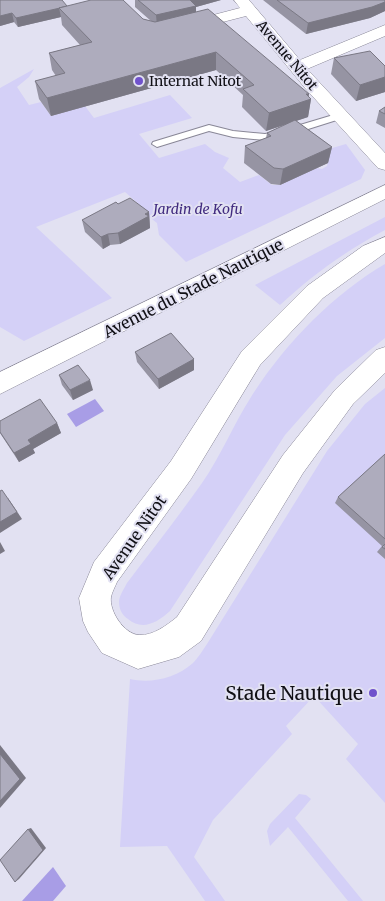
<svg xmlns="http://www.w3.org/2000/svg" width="385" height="901" font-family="Merriweather,serif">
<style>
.green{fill:#d4d0f7}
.water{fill:#a89de6}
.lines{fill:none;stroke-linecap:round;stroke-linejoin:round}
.service-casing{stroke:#898797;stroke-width:2}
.minor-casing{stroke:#898797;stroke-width:1}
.service{fill:#fff;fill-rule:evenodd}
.minor{fill:#fff;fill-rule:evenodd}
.wall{fill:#9694a3}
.shaded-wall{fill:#7a7884}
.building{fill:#aeacbd;stroke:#7a7884}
.poi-dot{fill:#7052cc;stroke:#e2e1f2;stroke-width:2}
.labels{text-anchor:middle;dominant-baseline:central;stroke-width:4;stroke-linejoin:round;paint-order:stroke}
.far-street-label{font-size:14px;fill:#111016;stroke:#e2e1f2}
.far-poi-label{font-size:14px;fill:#111016;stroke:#e2e1f2;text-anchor:start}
.far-park-label{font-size:14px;font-style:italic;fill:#412b7f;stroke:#e2e1f2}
.street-label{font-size:16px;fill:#111016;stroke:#e2e1f2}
.near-poi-label{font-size:19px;fill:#111016;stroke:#e2e1f2;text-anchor:end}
</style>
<rect width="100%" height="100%" fill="#e2e1f2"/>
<g class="green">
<path d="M34,69l-5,8 -12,10 12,18 12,-3 10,14 34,-10 9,12 76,-23 22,23 -53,16 20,24 46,-14 10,8 14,6 -6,10 17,14 19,-7 13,10h9l5,-4 31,-13 5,1 5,-3 1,-4 -13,-9 31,-9 19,26 -4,9 -175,83 -27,-27 -2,-12 -18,-14 3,-2 -17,-15 -89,35 76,71 -88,43 -24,-14v-239z"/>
<path d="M385,217v13c-38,20 -74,46 -105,75l-25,-20z"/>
<path d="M385,264v74l-48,38 -52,59 -115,176c-13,12 -28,20 -42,8 -6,-4 -9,-10 -9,-17 0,-6 5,-13 8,-19 25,-33 51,-66 75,-100 19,-27 31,-58 49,-86 33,-52 81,-102 134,-133z"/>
<path d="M385,388v415l-39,-44 12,-15 -44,-48 -28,30 6,8 -79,86 -19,37 31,44h-20l-38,-55 -47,1 10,-168c21,5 46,-1 63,-16 5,-5 10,-13 14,-19l120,-193 38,-47z"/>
<path d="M299,794l7,1 5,4 -16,19 68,83h-15l-60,-74 -18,19 -3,-15 3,-7z"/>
</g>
<g class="water">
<path d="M95,399l9,12 -28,16 -9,-13z"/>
<path d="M53,867l13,19 -13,15h-31z"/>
</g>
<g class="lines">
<defs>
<path id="service" d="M340,113l3,1v4l-57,18 -21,4 -32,-3 -24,-6 -52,16 -5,-3 1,-2 56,-17 24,6 32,3 15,-3z"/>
<g id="minor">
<path d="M234,0h15l51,60 85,-35v11l-78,33 78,84v17l-7,-2 -73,-80 -59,-72 -62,16 -5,-2 -3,-3 3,-3 61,-16z"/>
<path d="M385,185v14l-385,195v-22z"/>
<path d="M385,237v16l-62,45 -63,67 -69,114 -74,103c-2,5 -5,10 -6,15 -2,14 13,37 28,38 14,1 28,-10 38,-18l106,-162 52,-65 41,-40 9,-3v26l-32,31 -50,69 -102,168 -22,16 -41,12 -36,-16 -14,-21 -5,-11 -4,-23 15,-36 77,-101 71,-110 65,-65 56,-40z"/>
</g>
</defs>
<use href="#service" class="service-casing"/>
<use href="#minor" class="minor-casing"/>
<use href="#service" class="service"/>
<use href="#minor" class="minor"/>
</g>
<g class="wall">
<path d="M0,0l67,6 76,13 8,2 -16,-14v-7h86l-25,7v5l113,82 -1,3 3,2 -3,18 -12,4 36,26 -4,16 -48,22 -9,-1 -27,-21 1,-17 21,-8 1,-5 20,-9 -21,7 -24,-24 1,-12 -27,-25 -165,46 -12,-17 -4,-18 21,-5 -4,-6 -3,-17 31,-8 -18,-20 -1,-8 -43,10 -4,-5 -14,4z"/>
<path d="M263,0h122v11l-15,7 -64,16z"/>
<path d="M334,58l51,8v26l-29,9 -25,-27z"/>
<path d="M385,107v21l-9,-5 3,-12z"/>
<path d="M118,204l31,8 1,16 -30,16 -10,1 -7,4 -18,-17 -3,-12z"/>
<path d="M135,352l59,7v11l-35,19 -22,-27z"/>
<path d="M59,375l34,15 -20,10 -11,-15z"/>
<path d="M0,421l57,2 4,10 -28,16 2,4 -16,9 -19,-29z"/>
<path d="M385,454v105l-8,-7 5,-6 -47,-43 3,-6z"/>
</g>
<g class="shaded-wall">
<path d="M188,0h33l-25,7v9l-39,10 -1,-11z"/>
<path d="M385,2v9l-15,7 -64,16 2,-11z"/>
<path d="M59,8l2,9 -43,10 -2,-9z"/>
<path d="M12,13l2,9 -14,4v-10z"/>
<path d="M216,52v18l-165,46 -4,-18z"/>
<path d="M385,77v15l-29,9 4,-16z"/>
<path d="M306,94h3l-1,6 3,-1 -3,18 -42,14 3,-18z"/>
<path d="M332,147l-4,16 -48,22 3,-16z"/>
<path d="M149,212l1,16 -30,16 -2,-11z"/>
<path d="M108,234l2,11 -7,4 -2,-12z"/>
<path d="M194,359v11l-35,19 -1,-10z"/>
<path d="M90,380l3,10 -20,10 -3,-10z"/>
<path d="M57,423l4,10 -28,16 2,4 -16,9 -5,-9 14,-13z"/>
<path d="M8,498l14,21 -22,14v-11z"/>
<path d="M0,542l5,9 -5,3z"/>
<path d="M0,745l26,33 -26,30z"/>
<path d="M31,828l15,20 -27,31 -4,3 13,-53z"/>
</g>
<g class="building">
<path d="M0,0h62l5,6 -8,2h1l-44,10 -4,-5 -12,3z"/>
<path d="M91,0h32l20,19 12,3 53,-13 101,85h-3l5,5 -42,14 -26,-24 11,-4 -38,-33 -169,46 -12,-17 30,-8 -16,-20 43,-11 -33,-34z"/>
<path d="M138,0h52l6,6 -40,9z"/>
<path d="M277,0h108v2l-13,5 -64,16z"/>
<path d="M370,51l15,15v11l-25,8 -26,-27z"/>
<path d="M385,107v7l-6,-3z"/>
<path d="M295,120l37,27 -49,22 -9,-1 -29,-22 26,-10 -4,-3z"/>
<path d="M130,198l19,14 -4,2 4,2 -31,17 -10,1 -7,3 -19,-17 34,-18 2,2z"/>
<path d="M171,333l23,26 -36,20 -23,-27z"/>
<path d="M78,365l12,15 -20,10 -11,-15z"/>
<path d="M40,399l17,24 -29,17 3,4 -17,9 -14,-21v-11z"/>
<path d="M385,454v85l-47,-42z"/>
<path d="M2,490l15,22 -17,10v-31z"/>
<path d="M385,544v5l-3,-2z"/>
<path d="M0,754l20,25 -20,22z"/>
<path d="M28,829l15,21 -28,32 -15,-22z"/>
</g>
<g class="poi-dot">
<circle cx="139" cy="81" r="5"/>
<circle cx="373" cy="693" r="5"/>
</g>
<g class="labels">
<g class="far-street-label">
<text transform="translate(287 55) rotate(50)">Avenue Nitot</text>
</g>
<g class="far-poi-label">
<text x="149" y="81">Internat Nitot</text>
</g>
<g class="far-park-label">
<text x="198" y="209">Jardin de Kofu</text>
</g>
<g class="street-label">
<text transform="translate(193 288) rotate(-27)">Avenue du Stade Nautique</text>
<text transform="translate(134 537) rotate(-55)">Avenue Nitot</text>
</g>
<g class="near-poi-label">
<text x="363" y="693">Stade Nautique</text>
</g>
</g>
</svg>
